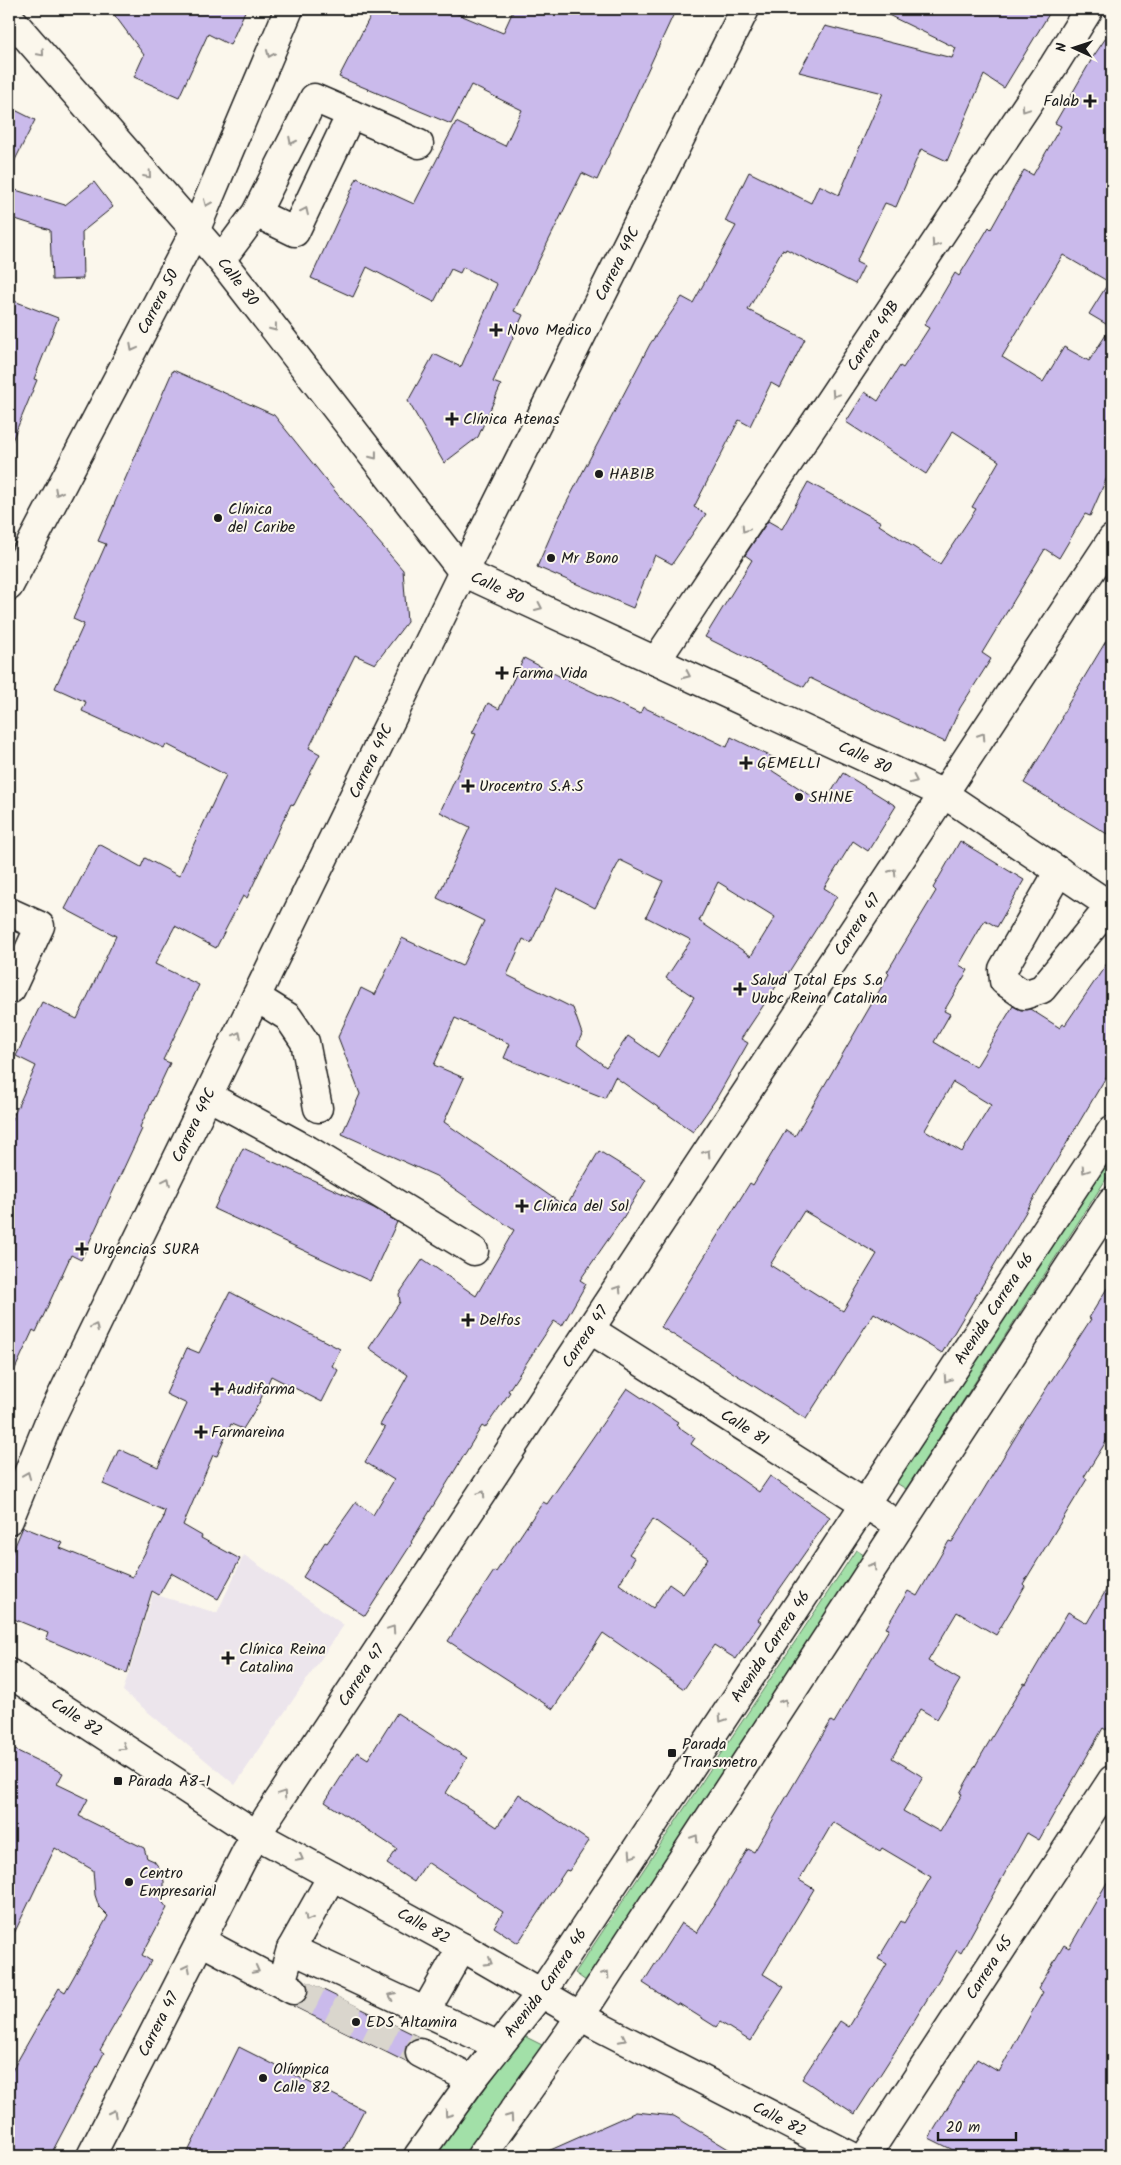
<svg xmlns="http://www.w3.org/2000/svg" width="1121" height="2165" font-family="Kalam,sans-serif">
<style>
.built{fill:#ece5ec}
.grass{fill:#a2e0a8;stroke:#5f7e62}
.building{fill:#cabaeb;stroke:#1c1c1c;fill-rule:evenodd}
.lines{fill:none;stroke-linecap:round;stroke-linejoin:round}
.minor-tunnel{stroke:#dad6cd;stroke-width:28;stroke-dasharray:28 14;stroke-linecap:butt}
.minor-casing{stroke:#1c1c1c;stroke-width:31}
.major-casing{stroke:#1c1c1c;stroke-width:31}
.minor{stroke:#fbf7ec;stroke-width:28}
.major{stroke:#fbf7ec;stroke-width:28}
.oneway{stroke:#97948e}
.poi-dot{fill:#1c1c1c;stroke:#fbf7ec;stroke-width:2}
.labels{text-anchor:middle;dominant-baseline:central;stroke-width:4;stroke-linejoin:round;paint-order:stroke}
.poi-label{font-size:16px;fill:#1c1c1c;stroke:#fbf7ec;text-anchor:start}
.street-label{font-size:16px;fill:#1c1c1c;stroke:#fbf7ec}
</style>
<rect width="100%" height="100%" fill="#fbf7ec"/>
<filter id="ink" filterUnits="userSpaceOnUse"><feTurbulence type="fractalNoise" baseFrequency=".02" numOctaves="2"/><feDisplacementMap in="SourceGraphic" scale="10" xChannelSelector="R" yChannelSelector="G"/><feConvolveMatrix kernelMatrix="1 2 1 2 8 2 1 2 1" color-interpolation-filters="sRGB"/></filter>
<g filter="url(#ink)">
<path class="built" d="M244,1555l100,70 -109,160 -112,-94 30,-97 64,19z"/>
<g class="grass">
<path d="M1112,1147v23l-206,319 -11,-7z"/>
<path d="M856,1550l11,7 -281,424 -11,-8z"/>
<path d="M524,2036l20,10 -81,110h-28z"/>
</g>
<g class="building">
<path d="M110,9h136l-16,36 -22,-11 -29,63 -45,-20 10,-22z"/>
<path d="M374,9h72l57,24 11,-24h162l-79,171 -15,-7 -68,138 9,4 -30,67 8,3 -23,52 -34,26 -36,-62 26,-47 27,13 36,-83 -34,-17 -3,6 -9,-4 -17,33 -67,-35 -14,30 -42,-19 46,-100 57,26 42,-82 49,24 17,-36 -51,-25 -20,39 -112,-47z"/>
<path d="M876,9h176l-48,79 -20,-13 -37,86 -26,-12 -25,58 -11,-4 -29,59 8,4 -9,18 -69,-35 -1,2 -3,-1 -34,60 57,29 -25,49 -9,-5 -21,43 -11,-6 -45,87 12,7 -34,50 -17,-9 -22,53 -96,-41 20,-46 93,-177 32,-47 11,6 43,-77 -11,-5 24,-49 62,31 8,-18 20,10 44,-102 -84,-21 26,-46 127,32 4,-10z"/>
<path d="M1112,29v437l-22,50 -5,-2 -26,44 -14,-9 -63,104 9,6 -31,49 -15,34 -65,-30 -70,-34 -6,9 -99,-50 47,-77 -7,-5 23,-34 14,8 26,-47 73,40 -2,3 61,39 36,-55 -4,-2 27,-46 -46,-30 -27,43 -80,-52 19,-30 13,9 22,-35 3,2 26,-40 -5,-3 17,-28 14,-24 4,3 30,-49 2,2 33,-59 9,5 28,-49 -6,-3 38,-66zM1063,255l46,27 -20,32 22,13 -22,34 -25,-14 -21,35 -41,-25z"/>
<path d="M9,107l26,13 -26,52z"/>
<path d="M94,182l19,25 -31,25 1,47 -31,1 -2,-50 -41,-13v-29l56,17z"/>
<path d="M9,299l49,19 -24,61 3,1 -28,68z"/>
<path d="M173,370l101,45 65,81 64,74 4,52 -32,42 -20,-9 -46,93 11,6 -26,51 -3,-1 -44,94 -4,-2 -27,52 -41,-22 -20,38 44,21 -36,75 7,3 -30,64 2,2 -61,131 -10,-5 -35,77 -3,-2 -24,52v-256l27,-60 -20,-10 26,-54 35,17 39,-83 -51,-27 34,-65 42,23 4,-9 34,18 47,-101 -60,-31 -2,4 -82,-37 4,-9 -31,-14 29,-64 -11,-5 33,-75 -8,-3z"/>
<path d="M1112,631v206l-88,-54 38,-64 -1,-1 6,-12z"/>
<path d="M524,658l35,18 81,38 3,-7 84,40 4,-10 45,22 -5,11 53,34 19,-31 53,33 -28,45 -15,-10 -29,47 13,8 -50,79 -2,-2 -44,66 7,4 -32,56 -23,33 -78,-55 -10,21 -101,-40 6,-14 -55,-26 -21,47 30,13 -20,44 122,85 33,-56 47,29 -23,38 -43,62 6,4 -24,42 -8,-5 -46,70 2,1 -25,36 -3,-2 -71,116 1,1 -47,73 -62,-39 22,-35 2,1 29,-41 17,13 21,-35 -29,-18 20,-34 -5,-3 28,-50 -39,-27 31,-46 -1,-8 24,-35 53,37 38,-66 -78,-54 -94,-42 18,-40 -22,-57 23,-49 14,7 27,-57 60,28 22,-45 -47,-23 33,-71 -30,-15 36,-78 -4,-1 16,-30 11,6zM620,860l43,21 -17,36 45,23 -25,38 28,19 -36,60 -30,-21 -22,31 -29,-22 5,-11 -9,-26 -66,-33 16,-36 8,4 26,-55 38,20zM718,882l57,35 -24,39 -52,-35z"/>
<path d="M960,841l64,39 -27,47 -12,-7 -26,45 9,5 -24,41 6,3 -16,28 42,25 37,-61 8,4 9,-1 30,19 3,-4 2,1 47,-69v111l-170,286 -68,-40 -68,106 -145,-92 89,-144 3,2 33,-55 9,6 94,-162 -2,-2 49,-81 -3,-3zM953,1082l38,23 -29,47 -37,-22zM804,1211l73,43 -34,57 -73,-46z"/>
<path d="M243,1148l131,60 23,14 -27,59 -156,-72z"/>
<path d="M1112,1280v152l-28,45 3,2 -64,105 2,2 -29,49 -39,-23 -29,49 32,19 -23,39 -17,-10 -28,49 31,19 -20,34 37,21 22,-38 -2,-1 22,-39 42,-71 2,1 42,-72 19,11 25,-43v139l-6,11 -3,-2 -64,112 -12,-7 -66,120 -4,-3 -54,89 -48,75 -53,-35 38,-58 9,6 38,-63 -9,-5 23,-38 3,2 27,-46 -49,-29 -2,3 -47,-29 -34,58 15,9 -51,85 21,13 -34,54 -30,-19 -4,5 -38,-24 -1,2 -34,-22 38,-60 16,10 51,-84 6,3 77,-131 3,2 55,-94 -3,-1 22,-37 9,5 32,-55 3,1 70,-116 69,-107 -2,-1z"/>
<path d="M230,1292l110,57 -8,17 6,4 -16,32 -51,-26 -13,29 -15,24 -12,-5 -14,32 -4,-1 -30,70 19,11 -1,2 39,21 -22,40 -47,-26 -12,22 -7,-4 -25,82 -81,-34 2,-6 -39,-16v-57l14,-33 40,16 -3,5 72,29 32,-60h-1l2,-6 -62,-27 16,-35 39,18 29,-63 -21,-10 21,-46 12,5z"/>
<path d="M627,1388l51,34 -2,3 19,13 -4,6 68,48 11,-16 60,41 -72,103 3,2 -25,37 -22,-14 -30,44 -81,-56 -50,76 -105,-68 46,-70 2,1 47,-70 4,2zM653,1519l55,39 -25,36 -14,-10 -16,24 -34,-24 16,-26 -6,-4z"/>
<path d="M397,1713l70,45 -21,35 51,34 22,-33 70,47 -20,30 -3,-1 -48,73 -24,-16 9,-15 -76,-50 -13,20 -27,-18 10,-15 -72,-47 32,-50 11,7z"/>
<path d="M9,1747l54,26 -6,11 31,15 -9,17 65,32 3,10 7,3 6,8 4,12v11l-3,8 6,8 -25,47 9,6 -51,89 4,3 -54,103h-41v-80l50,-88 6,4 43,-76 -9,-9 -4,-12 -2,-25 -38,-22 -46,96z"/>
<path d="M1112,1874v282h-147l-36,-18 48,-79 22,13 44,-80 -5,-3 26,-44 5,3z"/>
<path d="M305,1981l114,56 -8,3 -5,6 -2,8 4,9 -115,-57 9,-3 5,-6 2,-8z"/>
<path d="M239,2047l125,63 -24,46h-154z"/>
<path d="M636,2112l38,4 66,40h-203z"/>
</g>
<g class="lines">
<path class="minor-tunnel" d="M293,1990l127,63"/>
<defs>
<g id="minor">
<path id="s1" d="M9,17l212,243 242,312 481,222 168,113"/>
<path d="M351,114l68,30"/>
<path d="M221,260l35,-47 58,-115 37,16 -56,118 -39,-19"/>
<path id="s2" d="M9,586l187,-357 93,-220"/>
<path id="s3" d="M656,661l398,-596 35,-56"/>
<path d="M1059,871l-56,98 1,12 20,14 18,-6 68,-83"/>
<path d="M9,912l31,14 -29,63 -2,-1"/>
<path d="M256,997l32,20 17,25 13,66"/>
<path d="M208,1096l100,54 166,101"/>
<path id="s4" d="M591,1330l309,196"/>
<path id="s5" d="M9,1520l39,-96 415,-852 282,-563"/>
<path d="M201,1941l92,49"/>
<path d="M291,1949l208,97"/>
<path d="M281,1983l10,-34 41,-73"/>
<path d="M425,2012l37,-65"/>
<path d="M420,2053l52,27"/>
<path id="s6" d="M91,2156l155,-304 23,-37 843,-1276"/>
<path id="s7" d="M866,2156l246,-376"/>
</g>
<g id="major">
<path id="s8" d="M9,1673l248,162 205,112 136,79 253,130"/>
<path id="s9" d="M418,2156l54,-76 70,-88 570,-862"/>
<path d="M481,2156l88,-123 543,-832"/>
</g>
</defs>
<use href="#minor" class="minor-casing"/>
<use href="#major" class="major-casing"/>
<use href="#minor" class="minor"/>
<use href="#major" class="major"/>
</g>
<defs><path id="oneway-chevron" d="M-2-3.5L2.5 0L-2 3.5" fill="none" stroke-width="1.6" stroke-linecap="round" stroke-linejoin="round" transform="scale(1.25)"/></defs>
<g class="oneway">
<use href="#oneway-chevron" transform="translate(41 53) rotate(49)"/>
<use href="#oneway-chevron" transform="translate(270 54) rotate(113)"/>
<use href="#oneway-chevron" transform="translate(1025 109) rotate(124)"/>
<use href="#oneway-chevron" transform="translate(292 141) rotate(117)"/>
<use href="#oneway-chevron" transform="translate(148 175) rotate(49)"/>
<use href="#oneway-chevron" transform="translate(207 203) rotate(113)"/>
<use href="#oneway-chevron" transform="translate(305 211) rotate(-65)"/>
<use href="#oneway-chevron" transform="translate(935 244) rotate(124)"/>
<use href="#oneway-chevron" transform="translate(274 328) rotate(52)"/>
<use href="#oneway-chevron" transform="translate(133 348) rotate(118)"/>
<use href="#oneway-chevron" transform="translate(835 394) rotate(124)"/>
<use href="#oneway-chevron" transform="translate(374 456) rotate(52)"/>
<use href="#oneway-chevron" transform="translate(58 492) rotate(118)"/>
<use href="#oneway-chevron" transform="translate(745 529) rotate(124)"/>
<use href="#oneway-chevron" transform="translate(539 607) rotate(25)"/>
<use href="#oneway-chevron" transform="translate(687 675) rotate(25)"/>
<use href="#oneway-chevron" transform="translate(982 736) rotate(-57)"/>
<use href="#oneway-chevron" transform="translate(914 780) rotate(25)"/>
<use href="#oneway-chevron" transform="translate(893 872) rotate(-57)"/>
<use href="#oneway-chevron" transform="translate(238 1035) rotate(-64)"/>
<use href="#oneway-chevron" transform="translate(707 1153) rotate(-57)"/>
<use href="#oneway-chevron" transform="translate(1085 1170) rotate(124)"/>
<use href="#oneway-chevron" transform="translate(167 1181) rotate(-64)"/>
<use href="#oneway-chevron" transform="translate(618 1289) rotate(-57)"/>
<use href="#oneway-chevron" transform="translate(95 1327) rotate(-64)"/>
<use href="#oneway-chevron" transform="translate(947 1379) rotate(124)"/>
<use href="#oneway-chevron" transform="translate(27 1475) rotate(-68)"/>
<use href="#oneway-chevron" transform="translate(482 1494) rotate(-56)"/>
<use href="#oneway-chevron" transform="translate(873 1566) rotate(-57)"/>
<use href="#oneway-chevron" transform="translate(392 1629) rotate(-56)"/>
<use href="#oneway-chevron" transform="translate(784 1702) rotate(-57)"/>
<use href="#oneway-chevron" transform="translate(722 1719) rotate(123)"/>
<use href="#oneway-chevron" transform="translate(123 1747) rotate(33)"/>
<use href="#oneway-chevron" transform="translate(283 1794) rotate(-56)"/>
<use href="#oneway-chevron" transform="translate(695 1838) rotate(-57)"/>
<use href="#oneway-chevron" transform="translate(632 1855) rotate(123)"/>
<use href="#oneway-chevron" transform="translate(300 1858) rotate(28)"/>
<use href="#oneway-chevron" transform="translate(308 1918) rotate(119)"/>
<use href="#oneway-chevron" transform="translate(489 1962) rotate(30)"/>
<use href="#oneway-chevron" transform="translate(187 1968) rotate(-63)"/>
<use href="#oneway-chevron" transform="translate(256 1970) rotate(28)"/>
<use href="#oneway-chevron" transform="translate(606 1974) rotate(-57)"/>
<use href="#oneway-chevron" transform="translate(392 1996) rotate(-155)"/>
<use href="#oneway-chevron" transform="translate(623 2039) rotate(27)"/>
<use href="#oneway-chevron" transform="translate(113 2113) rotate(-63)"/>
<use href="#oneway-chevron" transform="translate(448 2114) rotate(126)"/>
<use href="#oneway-chevron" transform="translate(510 2117) rotate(-55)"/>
</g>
</g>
<g class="poi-dot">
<path d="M1087.5 93.5h5v5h5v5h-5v5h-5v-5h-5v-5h5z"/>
<path d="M493.5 322.5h5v5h5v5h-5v5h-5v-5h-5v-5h5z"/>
<path d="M449.5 411.5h5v5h5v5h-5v5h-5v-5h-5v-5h5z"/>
<circle cx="599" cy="474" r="5"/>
<circle cx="218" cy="518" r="5"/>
<circle cx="551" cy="558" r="5"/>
<path d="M499.5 665.5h5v5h5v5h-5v5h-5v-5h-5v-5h5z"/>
<path d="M743.5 755.5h5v5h5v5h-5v5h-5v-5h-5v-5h5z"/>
<path d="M465.5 778.5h5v5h5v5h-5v5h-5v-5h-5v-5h5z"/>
<circle cx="799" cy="797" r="5"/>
<path d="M737.5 981.5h5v5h5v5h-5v5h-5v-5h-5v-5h5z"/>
<path d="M519.5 1198.5h5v5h5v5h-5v5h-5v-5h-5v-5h5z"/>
<path d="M79.5 1241.5h5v5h5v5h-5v5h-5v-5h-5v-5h5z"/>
<path d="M465.5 1312.5h5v5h5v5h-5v5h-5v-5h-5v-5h5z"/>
<path d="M214.5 1381.5h5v5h5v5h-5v5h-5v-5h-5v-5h5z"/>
<path d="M198.5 1424.5h5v5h5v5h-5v5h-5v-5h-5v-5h5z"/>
<path d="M225.5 1650.5h5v5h5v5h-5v5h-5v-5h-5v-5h5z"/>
<rect x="667" y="1748" width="10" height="10" rx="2.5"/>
<rect x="113" y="1776" width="10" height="10" rx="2.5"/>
<circle cx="129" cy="1882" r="5"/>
<circle cx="356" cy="2022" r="5"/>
<circle cx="263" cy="2078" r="5"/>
</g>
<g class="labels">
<g class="poi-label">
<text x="1079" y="101" text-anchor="end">Falab</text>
<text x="507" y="330">Novo Medico</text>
<text x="463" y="419">Clínica Atenas</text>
<text x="609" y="474">HABIB</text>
<text x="228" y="509">Clínica<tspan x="228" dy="18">del Caribe</tspan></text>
<text x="561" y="558">Mr Bono</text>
<text x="512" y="673">Farma Vida</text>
<text x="757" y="763">GEMELLI</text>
<text x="479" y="786">Urocentro S.A.S</text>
<text x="809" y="797">SHINE</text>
<text x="751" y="980">Salud Total Eps S.a<tspan x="751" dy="18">Uubc Reina Catalina</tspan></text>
<text x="533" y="1206">Clínica del Sol</text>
<text x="93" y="1249">Urgencias SURA</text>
<text x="479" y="1320">Delfos</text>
<text x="227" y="1389">Audifarma</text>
<text x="211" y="1432">Farmareina</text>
<text x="239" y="1649">Clínica Reina<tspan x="239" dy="18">Catalina</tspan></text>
<text x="682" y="1744">Parada<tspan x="682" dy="18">Transmetro</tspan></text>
<text x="128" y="1781">Parada A8-1</text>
<text x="139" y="1873">Centro<tspan x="139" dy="18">Empresarial</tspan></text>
<text x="366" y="2022">EDS Altamira</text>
<text x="273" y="2069">Olímpica<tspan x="273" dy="18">Calle 82</tspan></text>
</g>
<g class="street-label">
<text stroke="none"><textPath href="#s5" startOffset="1396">Carrera 49C</textPath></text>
<text stroke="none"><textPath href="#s1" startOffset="350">Calle 80</textPath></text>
<text stroke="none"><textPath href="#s2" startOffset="321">Carrera 50</textPath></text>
<text stroke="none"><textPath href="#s3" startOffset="391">Carrera 49B</textPath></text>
<text stroke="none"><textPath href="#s1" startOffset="755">Calle 80</textPath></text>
<text stroke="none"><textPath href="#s1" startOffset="1160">Calle 80</textPath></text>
<text stroke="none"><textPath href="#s5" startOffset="841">Carrera 49C</textPath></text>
<text stroke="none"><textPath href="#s6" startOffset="1452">Carrera 47</textPath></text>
<text stroke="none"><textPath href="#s5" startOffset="436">Carrera 49C</textPath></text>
<text stroke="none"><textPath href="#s9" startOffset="1025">Avenida Carrera 46</textPath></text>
<text stroke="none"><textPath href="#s6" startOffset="958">Carrera 47</textPath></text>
<text stroke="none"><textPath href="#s4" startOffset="182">Calle 81</textPath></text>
<text stroke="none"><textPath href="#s9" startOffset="620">Avenida Carrera 46</textPath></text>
<text stroke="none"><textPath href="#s6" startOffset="552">Carrera 47</textPath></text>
<text stroke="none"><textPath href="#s8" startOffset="81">Calle 82</textPath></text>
<text stroke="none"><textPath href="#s8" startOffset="486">Calle 82</textPath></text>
<text stroke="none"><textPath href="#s7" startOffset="225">Carrera 45</textPath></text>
<text stroke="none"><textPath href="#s9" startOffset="215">Avenida Carrera 46</textPath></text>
<text stroke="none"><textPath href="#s6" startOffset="148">Carrera 47</textPath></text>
<text stroke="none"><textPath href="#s8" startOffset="891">Calle 82</textPath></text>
</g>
</g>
<rect width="1121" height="2165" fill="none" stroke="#fbf7ec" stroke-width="30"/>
<rect x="15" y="15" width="1091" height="2135" fill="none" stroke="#1c1c1c" stroke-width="2" filter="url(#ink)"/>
<g transform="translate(1074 48) rotate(273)" stroke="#fbf7ec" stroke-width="4" paint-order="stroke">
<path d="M0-4L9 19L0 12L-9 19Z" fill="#1c1c1c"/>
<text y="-8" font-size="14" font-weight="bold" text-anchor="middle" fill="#1c1c1c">N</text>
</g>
<path d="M938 2132v8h78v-8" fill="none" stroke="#1c1c1c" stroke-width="2.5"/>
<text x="946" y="2132" font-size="15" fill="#1c1c1c" stroke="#fbf7ec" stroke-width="4" paint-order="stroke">20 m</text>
</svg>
